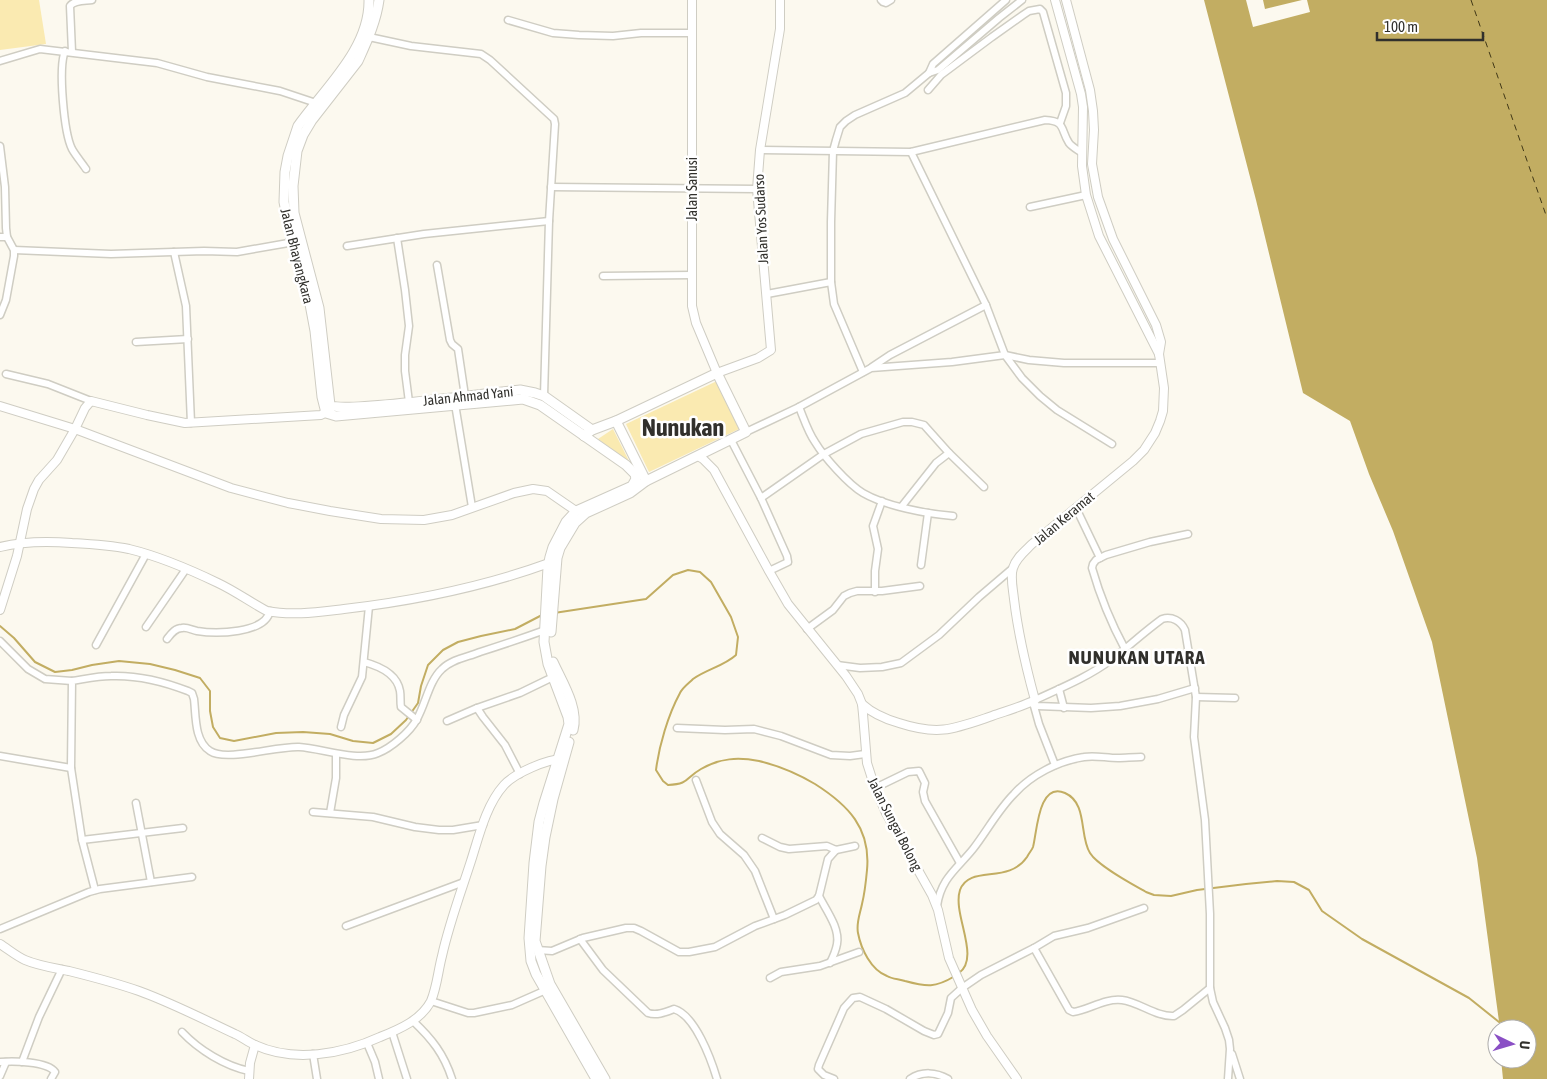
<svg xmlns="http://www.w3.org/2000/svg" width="1547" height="1079" font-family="'Asap Condensed',sans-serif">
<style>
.green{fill:#faeab1}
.water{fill:#c2ad62}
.pier{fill:#fcf9ef}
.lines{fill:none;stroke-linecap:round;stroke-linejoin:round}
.stream{stroke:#c2ad62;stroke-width:2}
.ferry{stroke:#413817;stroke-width:1;stroke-dasharray:6 5;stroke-linecap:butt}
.minor-casing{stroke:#cfcdc3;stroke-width:9}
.tertiary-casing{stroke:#cfcdc3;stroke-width:10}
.secondary-casing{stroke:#cfcdc3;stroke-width:11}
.minor{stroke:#fff;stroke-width:6}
.tertiary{stroke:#fff;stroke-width:8}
.secondary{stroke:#fff;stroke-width:9}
.labels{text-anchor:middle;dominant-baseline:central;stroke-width:5;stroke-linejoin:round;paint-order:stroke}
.street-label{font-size:14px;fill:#31302c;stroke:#fff}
.district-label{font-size:19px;font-weight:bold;letter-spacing:1px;fill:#31302c;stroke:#fff}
.town-label{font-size:24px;font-weight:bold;fill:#31302c;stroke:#fff}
</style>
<rect width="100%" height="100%" fill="#fcf9ef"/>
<g class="green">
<path d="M0,0h39l7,44 -46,6z"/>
<path d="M717,381l22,48 -90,43 -23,-48z"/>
<path d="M613,429l17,34 -32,-24z"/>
</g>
<path class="water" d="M1204,0h343v1079h-44l-2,-20h26v-30h-27l-23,-171 -45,-216 -39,-111 -24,-57 -19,-53 -47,-28 -47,-193z"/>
<path class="pier" d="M1246,0h17l2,9 37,-9h5l3,12 -57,15z"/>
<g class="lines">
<g class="stream">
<path d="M554,613l92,-14 27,-24 15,-5 12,2 11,10 20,35 7,20 -2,18c-12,11 -29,14 -43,24 -4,4 -11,9 -13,14 -12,22 -21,53 -24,77l7,11 5,4c22,-1 17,-7 33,-16 19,-11 37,-12 58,-8 21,5 39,13 56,23 33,21 56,44 52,86 -1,11 -2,22 -5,34 -2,10 -6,19 -4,29 3,16 13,37 29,43 5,3 12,3 18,5 22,6 30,7 50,-5"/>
<path d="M0,626l14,12 21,24 20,10 17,-2 20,-5 27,-4 31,3 25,6 25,8 10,13v20l3,16 7,11 14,3 42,-8 27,-1 27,2 23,7 20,2 18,-9 15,-14 12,-17 3,-17 7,-21 15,-15 15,-8 23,-6 34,-7 27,-14"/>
<path d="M959,973c22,-16 -7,-59 1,-83 10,-26 48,-5 67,-33 2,-4 5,-7 6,-10 4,-14 5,-66 32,-54 23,10 14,43 25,60 8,13 42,31 56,39l8,3 17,1 26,-6 49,-6 31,-3 17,1 15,8 13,21 40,28 107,59 30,24"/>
</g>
<path class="ferry" d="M1471,0l76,218"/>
<defs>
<g id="minor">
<path d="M881,0l2,2 3,1 5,-3"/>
<path d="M508,20l45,13 26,2 34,1 28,-3h51"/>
<path d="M369,37l42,9 70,8 9,6 64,59 1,5 -6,97 -5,175"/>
<path d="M65,51c-7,17 -1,82 7,98 4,7 10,14 14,20"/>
<path d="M72,52l-2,-46c4,-6 15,-5 22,-6"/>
<path d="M0,61l40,-12 117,14 50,14 73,14 36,12"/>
<path d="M929,73l4,-9 73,-64"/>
<path d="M928,90l13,-15 51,-38 31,-22 6,-4 11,-2 3,3 23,81v13l-6,17"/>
<path d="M0,146l5,41 1,41 1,9 7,13v6l-8,44 -6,15"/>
<path d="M760,150l151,2 134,-32c21,1 15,9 24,23 3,4 9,7 13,10"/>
<path d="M911,152l75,153 19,50 17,23 18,18 17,14 55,34"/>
<path d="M551,187l206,2"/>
<path d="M1030,207l56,-12"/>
<path d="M0,237h7"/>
<path d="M397,238l8,52 4,36 -4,29v16l4,31"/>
<path d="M347,246l77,-12 125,-13"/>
<path d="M14,250l97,4 93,-3 33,1 57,-10"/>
<path d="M174,252l12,54 5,117"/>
<path d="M437,265l13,75 2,4 6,5 7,47"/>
<path d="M603,276l89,-1"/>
<path d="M767,294l64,-12"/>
<path d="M136,342l52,-3"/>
<path d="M872,367l18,-12 96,-50"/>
<path d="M863,372l-29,-68 -3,-22v-60l2,-71 3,-11 4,-13 6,-6 9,-6 50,-22 24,-20 9,-3 61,-52 23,-18"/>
<path d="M6,374l42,10 43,17"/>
<path d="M455,404l17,103"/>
<path d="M799,407c5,12 9,25 16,35 9,15 33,42 48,51 22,13 64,21 90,23"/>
<path d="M746,432l53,-25 72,-39 81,-6 53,-7 24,5 35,3h96"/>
<path d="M731,440l30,58"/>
<path d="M902,506l34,-43 13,-10"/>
<path d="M1076,508l24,50"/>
<path d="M921,565l7,-52"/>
<path d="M769,571l19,-9 -1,-6 -26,-58 63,-44 37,-20 42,-12h9l12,3 25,28 35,34"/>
<path d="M875,592v-21l3,-22 -5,-23 9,-25"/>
<path d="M146,627l40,-58"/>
<path d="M807,629l26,-19 11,-14 6,-3 7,-2h25l38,-5"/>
<path d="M167,639c4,-5 8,-11 15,-11 5,-1 10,2 15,3 18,3 68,3 73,-20"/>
<path d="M0,641l28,28 17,10 27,2"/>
<path d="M96,645l50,-91"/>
<path d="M1125,649c-14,-26 -25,-53 -33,-81l1,-4 3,-4 10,-5 44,-13 38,-8"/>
<path d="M364,662c15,4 33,12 36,29 1,6 0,11 1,16l16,13"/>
<path d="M837,665l23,3 22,-1 19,-4 38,-28 40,-38 34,-29"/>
<path d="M1059,689l5,19"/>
<path d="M1196,697l39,1"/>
<path d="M1035,700c26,-12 53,-23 76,-40 17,-13 33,-28 51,-41 10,-3 19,2 23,11l11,67 -2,40 11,83 5,94v74l3,14 12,26 4,12 1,9 -2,30"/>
<path d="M1031,703l6,3 54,2 29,-2 38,-7 37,-11"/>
<path d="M1034,706l5,18 16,41"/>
<path d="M447,721l30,-13"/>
<path d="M341,727l3,-12 18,-38 7,-71"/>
<path d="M677,728l48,2 29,-1 27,7 50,19 19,1 15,-2"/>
<path d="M0,756l71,12"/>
<path d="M520,774l-15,-29 -22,-28 -6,-9 43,-15 33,-16"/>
<path d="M696,780l16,42 8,12 24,21 11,16 19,48"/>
<path d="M875,788l33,-16 11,-1 6,12 -2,9 2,9 35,62"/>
<path d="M136,803l15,79"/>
<path d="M313,812l60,5 42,10 24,3h14l30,-5"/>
<path d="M330,813l6,-35v-24"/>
<path d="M762,838l18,9 9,2 38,-3 9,4 19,-4"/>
<path d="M82,840l101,-12"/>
<path d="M95,890l-13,-50 -11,-72 1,-87c13,-2 26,-5 39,-5 26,-1 54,6 77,15l4,2 2,6c2,16 0,42 16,52 16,11 66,-5 89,-4 22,1 58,15 79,6 13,-5 32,-21 39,-34 9,-16 12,-38 25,-50 10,-10 26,-12 38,-17 22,-7 43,-14 65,-22"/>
<path d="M819,896c7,14 21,32 18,48 -1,6 -4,13 -7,19"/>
<path d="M937,906c4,-28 20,-37 36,-57 14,-18 25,-39 41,-55 17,-19 44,-33 70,-37 11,-2 22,1 34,1 7,0 15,-1 23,-1"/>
<path d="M346,926l118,-44"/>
<path d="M0,929l89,-37 11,-3 92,-12"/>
<path d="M580,939l23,31 45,43c9,3 18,-1 26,-4 21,6 37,50 43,70"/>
<path d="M1034,948l35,62 4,2c16,-2 31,-14 49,-12 17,2 34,17 52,16l9,-6 27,-22"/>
<path d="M537,950l15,1 31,-13 43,-10h8l7,3 38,21h10l26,-5 40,-21 30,-11 31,-15 3,-4 9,-37 8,-9"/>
<path d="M770,978l11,-6 39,-6 39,-14"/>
<path d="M431,1001l37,12h6l38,-8 34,-15"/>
<path d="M413,1021c19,18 31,33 39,58"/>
<path d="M182,1032c17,18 43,34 67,39"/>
<path d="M392,1032l15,47"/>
<path d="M367,1043l8,19 4,17"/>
<path d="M313,1054l4,25"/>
<path d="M1232,1054l8,25"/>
<path d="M0,1062c12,-1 47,-1 55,10l-4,7"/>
<path d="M22,1062l17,-45 23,-48"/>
<path d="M0,1076l6,-14"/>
<path d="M834,1079l-10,-4 -6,-6 1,-4 25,-57 9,-10 7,-1 26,12 38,22 10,4 4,-1 10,-21 3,-15 11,-10 19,-13 53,-27 20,-12 34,-8 56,-20"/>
<path d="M910,1079c12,-8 26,-7 38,0"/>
</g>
<g id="tertiary">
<path d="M692,0v306l4,17 21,50 41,-15 13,-8 -14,-161 3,-39 20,-121v-29"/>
<path d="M1066,0l24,90 3,21 1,19 -2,34 6,33 15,42 43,86 5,17 -2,12"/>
<path d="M0,406l75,23 156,59 57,15 42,8 51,8 43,1 28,-5 62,-22 19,-4 14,2 29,20"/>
<path d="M698,456l5,3 11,11 55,101 19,33 58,72 12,18 4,10 1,10 4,49 8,25 11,25 46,82 6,15 11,48 23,52 15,26 30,43"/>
<path d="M0,547c24,-6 47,-6 72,-4 19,1 38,2 57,6 29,7 62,21 89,34 17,8 32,19 49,28 25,5 51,1 77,-2 69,-8 139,-22 205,-46l5,1"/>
<path d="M0,610l17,-54 10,-47 7,-20 5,-9 18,-20 18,-31 10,-21 6,-7 56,14 38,8 136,-8 9,-5"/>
<path d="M862,704c11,10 23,15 37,19 40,13 55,6 93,-7 14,-5 29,-9 43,-16 -9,-33 -17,-67 -21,-101 -1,-10 -4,-22 -1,-31 3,-10 12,-17 19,-24l101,-83 11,-11 11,-17 5,-12 3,-10 1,-23 -5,-34 -60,-118 -13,-41 -4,-29 1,-59 -2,-13 -26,-94"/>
<path d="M0,944c8,5 16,12 25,16 14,6 30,8 44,11 24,6 47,12 70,20 33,12 64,28 96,43 7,3 13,8 20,11 39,18 88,9 125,-8 20,-8 41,-17 51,-36 6,-14 7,-30 11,-45 7,-32 19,-64 29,-95 8,-25 15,-56 33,-76 11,-12 43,-26 59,-26"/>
<path d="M249,1079l1,-16 5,-18"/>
</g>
<g id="secondary">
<path d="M369,0c1,49 -45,89 -71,126l-10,30 -3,16 -1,30 8,41 17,56 6,32 7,66 4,16 10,3 187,-17 17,6 86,60 9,9 1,5 -4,7 -56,25 -10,11 -13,25 -3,10 -2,10 -4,75 4,22 20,53 1,7 -25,79 -5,19 -5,41 -5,75 2,23 5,13 60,105"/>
<path d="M379,0c-3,22 -12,41 -21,61l-46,59 -9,15 -6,16 -4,35 1,27 25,95 11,97c13,9 163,-13 190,-15l15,3 9,3 48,34"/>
<path d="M616,421l30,60"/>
<path d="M551,632l6,-74 3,-10 15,-25 11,-10 44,-20 16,-12 100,-49 -29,-59 -101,48 -24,9 -8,6"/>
<path d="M553,662c9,20 26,46 20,68"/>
<path d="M569,742l-16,57 -8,38 -4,29 -6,75 15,43 55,95"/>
</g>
</defs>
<use href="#minor" class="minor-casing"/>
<use href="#tertiary" class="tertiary-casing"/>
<use href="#secondary" class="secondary-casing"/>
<use href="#minor" class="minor"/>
<use href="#tertiary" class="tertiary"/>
<use href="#secondary" class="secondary"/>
</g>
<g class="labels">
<g class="street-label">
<text transform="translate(692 189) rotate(-90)">Jalan Sanusi</text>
<text transform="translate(761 219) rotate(-93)">Jalan Yos Sudarso</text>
<text transform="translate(297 256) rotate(76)">Jalan Bhayangkara</text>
<text transform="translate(468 396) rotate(-6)">Jalan Ahmad Yani</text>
<text transform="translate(1064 518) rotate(-40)">Jalan Keramat</text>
<text transform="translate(895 824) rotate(63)">Jalan Sungai Bolong</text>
</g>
<g class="district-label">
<text x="1137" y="657">NUNUKAN UTARA</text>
</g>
<g class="town-label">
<text x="683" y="427">Nunukan</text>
</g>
</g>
<g transform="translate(1512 1044) rotate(95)"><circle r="24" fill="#ffffff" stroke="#adacab"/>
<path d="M0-4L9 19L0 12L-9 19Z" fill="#8a4fc5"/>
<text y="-8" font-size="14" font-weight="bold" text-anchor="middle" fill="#31302c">U</text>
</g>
<path d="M1377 32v8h106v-8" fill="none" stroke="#31302c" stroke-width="2.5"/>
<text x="1384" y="32" font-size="15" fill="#31302c" stroke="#ffffff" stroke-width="4" paint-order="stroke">100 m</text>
</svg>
